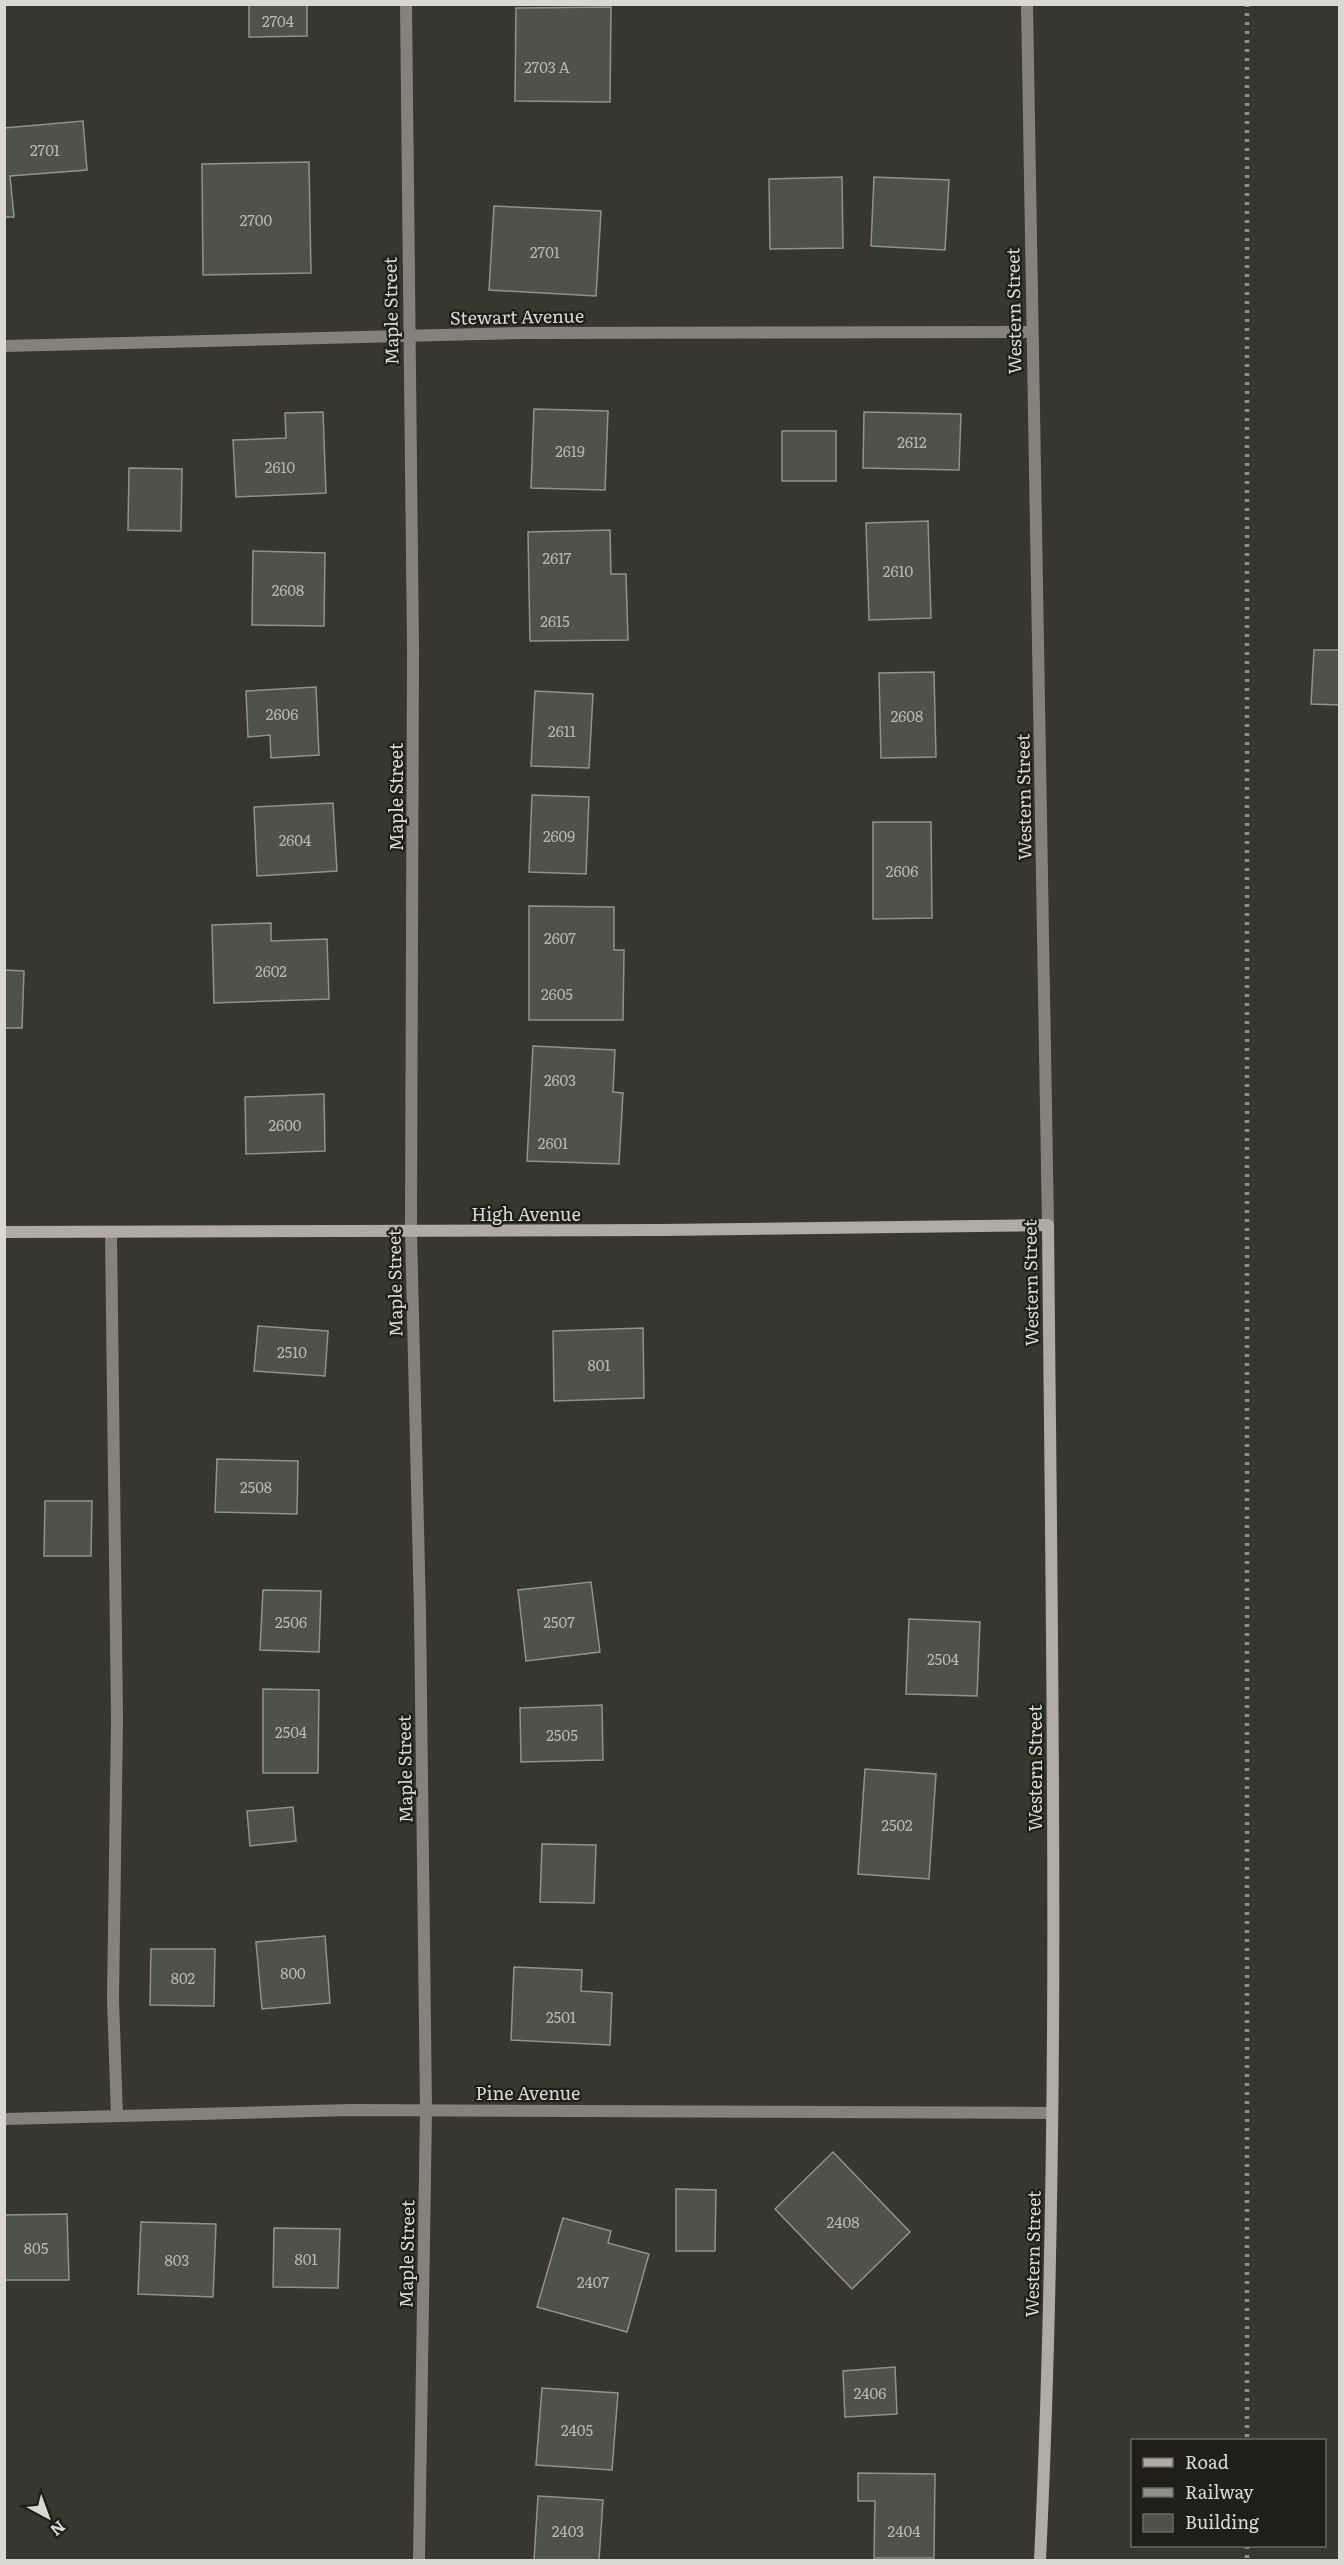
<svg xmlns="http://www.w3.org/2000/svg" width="1344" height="2565" font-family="Literata,serif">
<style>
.building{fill:#4e5247;stroke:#909488;stroke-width:1.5}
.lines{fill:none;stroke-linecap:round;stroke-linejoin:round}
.lane{stroke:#85827d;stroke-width:12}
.street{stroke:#85827d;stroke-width:12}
.secondary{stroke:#b0aca4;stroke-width:12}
.rail{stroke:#908f87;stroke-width:4.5;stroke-dasharray:3 6;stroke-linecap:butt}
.labels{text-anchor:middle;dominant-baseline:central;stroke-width:4.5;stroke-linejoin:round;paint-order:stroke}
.number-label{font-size:15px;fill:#b6b7af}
.street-label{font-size:18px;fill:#d9d9d2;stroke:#1f1e19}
</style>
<rect width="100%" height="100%" fill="#38372d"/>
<g class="building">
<path d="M249,4h58v32l-58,1z"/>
<path d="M611,7l-1,95 -95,-1 1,-93z"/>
<path d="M83,121l4,49 -77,6 4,41h-10v-89z"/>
<path d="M309,162l2,111 -108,2 -1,-111z"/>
<path d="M842,177l1,71 -73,1 -1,-70z"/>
<path d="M874,177l75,3 -4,70 -74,-4z"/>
<path d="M494,206l107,5 -5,85 -107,-6z"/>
<path d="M534,409l74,2 -3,79 -74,-2z"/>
<path d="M323,412l3,81 -90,4 -3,-57 53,-2 -1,-25z"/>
<path d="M864,412l97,2 -2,56 -96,-2z"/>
<rect x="782" y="431" width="54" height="50"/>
<path d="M129,468l53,1 -1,62 -53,-1z"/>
<path d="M928,521l3,97 -62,2 -3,-97z"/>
<path d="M610,530l1,44h15l2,66 -98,1 -2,-109z"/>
<path d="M253,551l72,2 -1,73 -72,-1z"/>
<path d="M1314,650h26v55l-29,-1z"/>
<path d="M934,672l2,85 -55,1 -2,-85z"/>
<path d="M316,687l3,68 -48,3 -1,-23 -22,2 -2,-46z"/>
<path d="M535,691l58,3 -4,74 -58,-2z"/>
<path d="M532,795l57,2 -3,77 -57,-2z"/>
<path d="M333,803l4,68 -80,5 -3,-69z"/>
<path d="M873,822h58l1,96 -59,1z"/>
<path d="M529,906l85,1v43h10l-1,70h-94z"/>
<path d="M271,923v18l56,-2 2,60 -115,4 -2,-78z"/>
<path d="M4,970l20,1 -2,57h-18z"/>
<path d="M533,1046l82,4 -2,42 10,1 -4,71 -92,-3z"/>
<path d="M324,1094l1,57 -79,3 -1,-57z"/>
<path d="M258,1326l70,5 -3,45 -71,-5z"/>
<path d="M643,1328l1,70 -90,3 -1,-70z"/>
<path d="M217,1459l81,2 -1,53 -82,-2z"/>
<path d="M45,1501h47l-1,55h-47z"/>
<path d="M591,1582l9,70 -74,9 -8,-71z"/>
<path d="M263,1590l58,1 -2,61 -59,-2z"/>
<path d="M909,1619l71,3 -3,74 -71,-2z"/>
<path d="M263,1689l56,1 -1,83h-55z"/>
<path d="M602,1705l1,55 -82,2 -1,-54z"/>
<path d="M865,1769l71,5 -7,105 -71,-5z"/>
<path d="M293,1807l3,34 -46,5 -3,-35z"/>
<path d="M542,1844l54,1 -2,58 -54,-1z"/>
<path d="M325,1936l5,67 -68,6 -6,-67z"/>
<path d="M151,1949h64l-1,57 -64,-1z"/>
<path d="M514,1967l68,3 -1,21 31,2 -2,52 -99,-5z"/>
<path d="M833,2152l77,80 -58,57 -77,-80z"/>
<path d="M676,2189l40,1 -1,61h-39z"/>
<path d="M67,2214l2,66h-65v-65z"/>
<path d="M563,2218l48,13 -3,12 41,11 -22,78 -90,-25z"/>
<path d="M141,2222l75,2 -3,73 -75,-3z"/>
<path d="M274,2228l66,1 -2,59 -65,-1z"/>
<path d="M895,2367l2,47 -52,3 -2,-46z"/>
<path d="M542,2388l76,5 -6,77 -76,-5z"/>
<path d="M858,2473l77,1 -1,84h-60l1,-57h-17z"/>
<path d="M538,2496l65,4 -4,60h-65z"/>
</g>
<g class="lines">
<path class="lane" d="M111,1232l6,488 -4,279 4,117"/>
<g class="street">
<path d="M406,4l7,645 -2,582 9,382 6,497 -7,450"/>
<path d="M1027,4l21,1221"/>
<path d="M4,346l517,-13 510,-1"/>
<path d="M4,2119l347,-9 700,3"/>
</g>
<path class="secondary" d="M4,1232l657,-2 387,-5c4,444 13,892 -8,1335"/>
<g class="rail">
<path d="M1247,4v2436"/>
<path d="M1247,2546v14"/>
</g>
</g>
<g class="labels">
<g class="number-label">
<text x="278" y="20">2704</text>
<text x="547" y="66">2703 A</text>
<text x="45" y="149">2701</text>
<text x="256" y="219">2700</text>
<text x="545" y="251">2701</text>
<text x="912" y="441">2612</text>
<text x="570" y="450">2619</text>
<text x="280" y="466">2610</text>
<text x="557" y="557">2617</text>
<text x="898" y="570">2610</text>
<text x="288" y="589">2608</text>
<text x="555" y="620">2615</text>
<text x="282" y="713">2606</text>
<text x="907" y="715">2608</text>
<text x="562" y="730">2611</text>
<text x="559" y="835">2609</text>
<text x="295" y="839">2604</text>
<text x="902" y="870">2606</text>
<text x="560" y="937">2607</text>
<text x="271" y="970">2602</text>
<text x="557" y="993">2605</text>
<text x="560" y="1079">2603</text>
<text x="285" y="1124">2600</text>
<text x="553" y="1142">2601</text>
<text x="292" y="1351">2510</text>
<text x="599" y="1364">801</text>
<text x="256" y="1486">2508</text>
<text x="291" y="1621">2506</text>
<text x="559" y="1621">2507</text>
<text x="943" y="1658">2504</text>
<text x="291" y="1731">2504</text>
<text x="562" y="1734">2505</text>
<text x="897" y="1824">2502</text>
<text x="293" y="1972">800</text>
<text x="183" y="1977">802</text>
<text x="561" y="2016">2501</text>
<text x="843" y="2221">2408</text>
<text x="36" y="2247">805</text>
<text x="306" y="2258">801</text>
<text x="177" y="2259">803</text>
<text x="593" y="2281">2407</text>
<text x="870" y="2392">2406</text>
<text x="577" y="2429">2405</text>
<text x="568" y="2530">2403</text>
<text x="904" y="2530">2404</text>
</g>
<g class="street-label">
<text transform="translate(390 311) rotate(-91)">Maple Street</text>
<text transform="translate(1013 311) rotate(-91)">Western Street</text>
<text transform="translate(517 316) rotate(-1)">Stewart Avenue</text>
<text transform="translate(395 797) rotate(-90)">Maple Street</text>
<text transform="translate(1023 797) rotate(-91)">Western Street</text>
<text x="526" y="1213">High Avenue</text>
<text transform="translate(394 1283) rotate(-91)">Maple Street</text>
<text transform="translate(1030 1283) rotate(-91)">Western Street</text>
<text transform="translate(1034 1768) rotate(-90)">Western Street</text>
<text transform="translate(404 1769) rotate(-91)">Maple Street</text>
<text x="528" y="2092">Pine Avenue</text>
<text transform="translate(406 2254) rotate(-89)">Maple Street</text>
<text transform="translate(1032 2254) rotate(-89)">Western Street</text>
</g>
</g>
<rect width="1344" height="2565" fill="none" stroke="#d9d9d2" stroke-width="12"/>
<rect x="1131" y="2439" width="195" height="108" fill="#1f1e19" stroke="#696963" stroke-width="1.5"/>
<rect x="1143" y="2458" width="30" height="9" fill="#b0aca4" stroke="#696963" stroke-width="1.5"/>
<text x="1185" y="2469" font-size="18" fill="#d9d9d2">Road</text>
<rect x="1143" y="2488" width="30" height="9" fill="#908f87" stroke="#696963" stroke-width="1.5"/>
<text x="1185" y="2499" font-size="18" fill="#d9d9d2">Railway</text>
<rect x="1143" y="2514" width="30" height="18" fill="#4e5247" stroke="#696963" stroke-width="1.5"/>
<text x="1185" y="2529" font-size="18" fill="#d9d9d2">Building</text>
<g transform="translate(48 2517) rotate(139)" stroke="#1f1e19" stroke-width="4.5" paint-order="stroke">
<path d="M0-4.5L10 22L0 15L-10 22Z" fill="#d9d9d2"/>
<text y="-9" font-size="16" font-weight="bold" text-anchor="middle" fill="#d9d9d2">N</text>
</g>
</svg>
